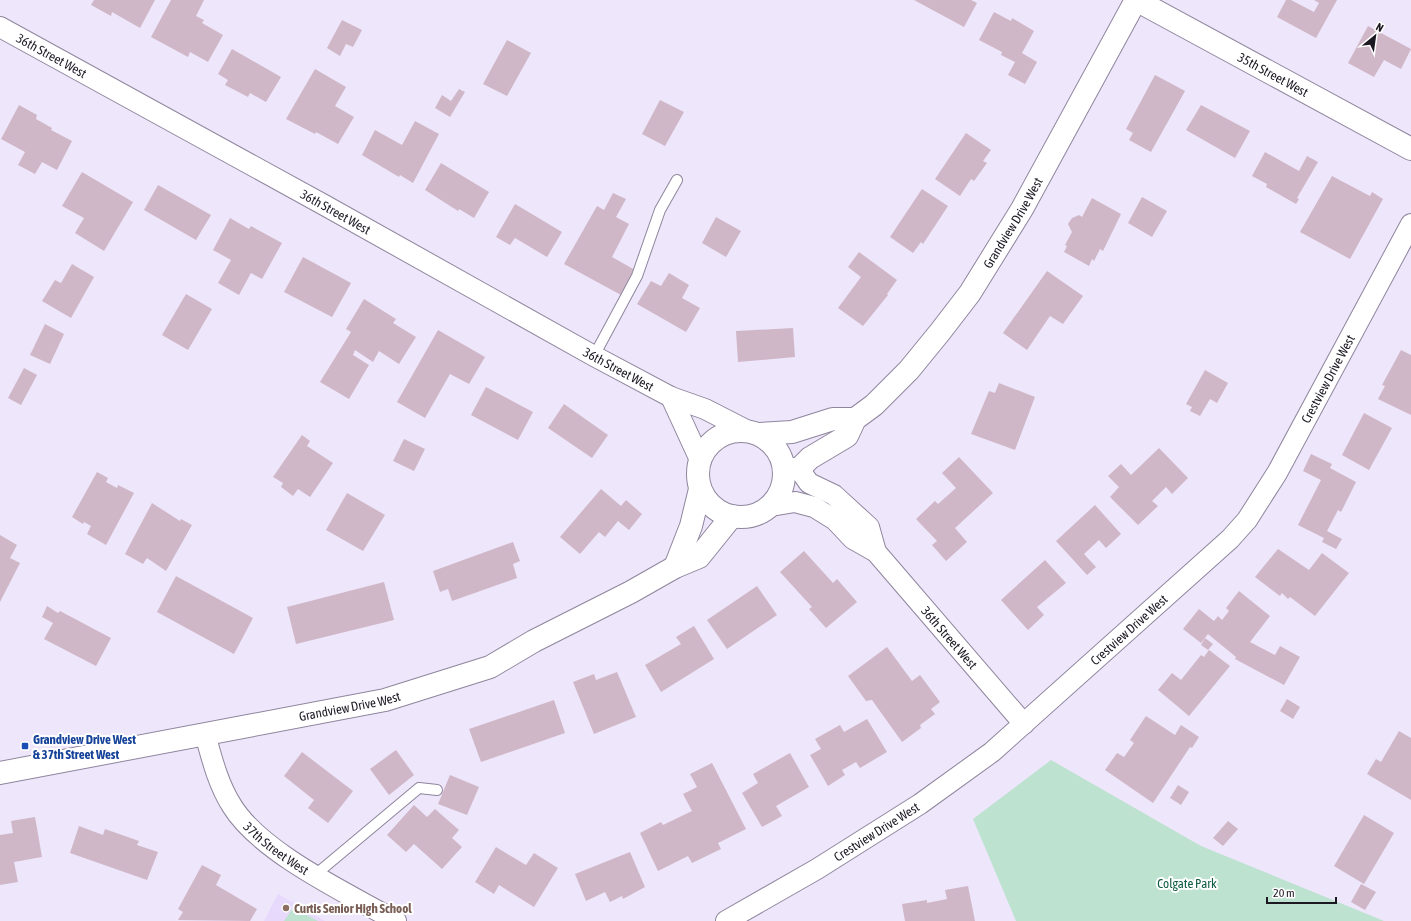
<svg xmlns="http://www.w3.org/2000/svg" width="1411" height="921" font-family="'Asap Condensed',sans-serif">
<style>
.built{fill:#e7d9fb}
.green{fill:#bde2d0}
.building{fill:#d0b7c8}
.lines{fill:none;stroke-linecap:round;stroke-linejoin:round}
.service-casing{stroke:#8f859d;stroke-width:12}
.minor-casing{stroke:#8f859d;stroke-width:22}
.tertiary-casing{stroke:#8f859d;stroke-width:24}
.service{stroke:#fff;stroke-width:10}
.minor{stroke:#fff;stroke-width:20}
.tertiary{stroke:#fff;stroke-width:22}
.transit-dot{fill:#1a4fb4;stroke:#fff;stroke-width:1.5}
.education-dot{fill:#8d6e63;stroke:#fff;stroke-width:1.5}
.labels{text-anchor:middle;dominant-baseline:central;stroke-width:4;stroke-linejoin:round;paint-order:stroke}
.street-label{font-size:13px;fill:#1c1822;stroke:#fff}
.transit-label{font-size:13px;font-weight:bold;fill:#164399;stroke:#fff;text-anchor:start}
.park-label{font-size:13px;fill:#105c42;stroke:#fff}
.education-label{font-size:13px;font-weight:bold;fill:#785e54;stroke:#fff;text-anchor:start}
</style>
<rect width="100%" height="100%" fill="#eee6fb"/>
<path class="built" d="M278,894l47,27h-61z"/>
<g class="green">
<path d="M1051,760l150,86 183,75h-368l-43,-102z"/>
<path d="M293,908l25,13h-34z"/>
</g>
<g class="building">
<path d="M94,0h61l-15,28 -28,-16 -1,4 -20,-11z"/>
<path d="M171,0h33l-8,16 8,4 -2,3 21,12 -15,27 -18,-10 -2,5 -37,-20z"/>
<path d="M914,0h57l6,3 -13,24z"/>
<path d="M1286,0h5l23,12 5,-9 -5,-3h23l-21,38 -39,-21z"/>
<path d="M994,12l17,9 1,-3 22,13 -12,22 15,9 -12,22 -17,-9 7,-13 -14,-7 1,-3 -23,-12z"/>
<path d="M342,20l20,10 -9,17 -7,-3 -6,12 -13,-8z"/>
<path d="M1368,26l43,23 -10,20 -17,-9 -10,17 -26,-14z"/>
<path d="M507,40l24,13 -24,43 -24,-12z"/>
<path d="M232,49l49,28 -15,25 -16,-9 -2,4 -23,-12 3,-5 -10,-6z"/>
<path d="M315,69l31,18 -11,19 19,11 -16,27 -22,-12 -1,2 -29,-15z"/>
<path d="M1155,75l30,16 -34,61 -22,-12 4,-7 -7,-4z"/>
<path d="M459,89l6,3 -15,25 -15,-9 7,-13 9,6z"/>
<path d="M660,100l24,12 -19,34 -23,-12z"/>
<path d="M19,105l18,10 -1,4 16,9 -1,2 21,11 -15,29 -15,-8 -7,12 -17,-9 7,-13 -24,-13z"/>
<path d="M1201,105l49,26 -15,27 -49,-28z"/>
<path d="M415,121l24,13 -26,49 -13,-8 -1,2 -37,-22 13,-25 27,15z"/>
<path d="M966,133l25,17 -8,11 4,2 -13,18 -3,-2 -11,17 -25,-17z"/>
<path d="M1265,152l34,19 8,-15 11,6 -21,36 2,1 -3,5 -30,-17 1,-3 -15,-8z"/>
<path d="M441,163l48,29 -15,26 -15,-9 -1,2 -33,-21z"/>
<path d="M82,172l51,30 -29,49 -29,-18 9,-15 -22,-12z"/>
<path d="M1332,176l38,20 2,-4 11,7 -33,60 -50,-27z"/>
<path d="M158,185l53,30 -15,25 -52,-30z"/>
<path d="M922,189l26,17 -25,38 -2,-2 -8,11 -23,-16z"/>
<path d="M613,193l13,6 -10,18 13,7 -17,33 23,13 -14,25 -57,-31 33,-58 7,4z"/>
<path d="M1142,197l25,14 -15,26 -24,-14z"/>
<path d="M1092,198l29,16 -18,37 -3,-2 -6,12 -2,-2 -3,7 -25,-14 3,-6 -2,-1 7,-13 -4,-8 4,-6 7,-3 3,2z"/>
<path d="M515,204l47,28 -15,25 -32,-19 -5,7 -14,-8z"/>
<path d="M716,217l25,14 -15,26 -24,-14z"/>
<path d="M230,218l19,11 2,-3 31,17 -20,36 -11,-6 -12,22 -21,-12 13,-23 -18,-10z"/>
<path d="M859,252l38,28 -10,14 1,1 -25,31 -25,-18 23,-31 -13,-10z"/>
<path d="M303,257l48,26 -19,34 -48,-25z"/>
<path d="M72,264l22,13 -23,41 -29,-17 13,-21 6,3z"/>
<path d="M1047,271l36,25 -20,28 -13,-8 -23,34 -24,-17z"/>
<path d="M669,273l20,12 -7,13 18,10 -14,24 -49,-28 14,-23 10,5z"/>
<path d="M186,294l26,15 -24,41 -26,-15z"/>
<path d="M364,299l32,20 -3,4 23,14 -17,27 -20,-13 -6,11 -18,-12 -2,5 16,10 -20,34 -29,-17 31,-50 -5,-3z"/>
<path d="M45,324l19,10 -14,30 -20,-9z"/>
<path d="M793,328l2,29 -57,5 -2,-31z"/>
<path d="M438,330l47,27 -16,27 -19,-10 -25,44 -28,-16z"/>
<path d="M1401,350l10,5v60l-33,-16 7,-13 -3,-1z"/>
<path d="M24,368l13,7 -16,30 -13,-7z"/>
<path d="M1205,370l23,13 -11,20 -7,-4 -10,17 -10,-5 2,-4 -6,-3z"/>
<path d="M999,383l36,14 -20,53 -44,-16 18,-43 6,2z"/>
<path d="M486,387l47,25 -15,28 -47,-25z"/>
<path d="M564,404l44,31 -16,23 -44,-30z"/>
<path d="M1364,413l28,15 -23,42 -27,-15z"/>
<path d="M302,435l8,6 -3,5 26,17 -23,34 -12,-8 -5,7 -12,-9 2,-4 -10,-6z"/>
<path d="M404,439l21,10 -11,22 -21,-10z"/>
<path d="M1159,448l29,30 -16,16 -6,-7 -14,14 6,5 -20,19 -28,-28 9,-10 -11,-11 13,-12 10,11z"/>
<path d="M1311,454l21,10 -2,4 26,14 -15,30 -3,-2 -11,21 15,8 -6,10 -14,-7 2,-4 -26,-13 23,-45 -18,-9z"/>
<path d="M959,457l34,36 -38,35 12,14 -21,19 -14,-16 5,-4 -21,-22 19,-18 3,3 18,-16 -14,-15z"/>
<path d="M97,472l11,6 -2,4 11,6 1,-3 16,8 -28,52 -19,-11 4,-8 -7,-4 -1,2 -11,-7z"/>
<path d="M601,489l20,17 5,-6 16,14 -13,16 -11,-9 -13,16 -6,-5 -19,22 -20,-17z"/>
<path d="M347,493l38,22 -22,36 -37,-21z"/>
<path d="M152,503l28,18 1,-2 11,6 -26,46 -19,-13 -4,6 -18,-10z"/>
<path d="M1095,505l26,29 -15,14 -7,-8 -15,14 12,13 -9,8 -31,-34z"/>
<path d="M0,535l17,10 -7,13 10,5 -20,39z"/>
<path d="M513,542l7,19 -7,3 4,14 -65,23 -4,-12 -8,3 -7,-21z"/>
<path d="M1278,549l31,21 13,-17 27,20 -34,43 -25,-19 -2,2 -6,-6 -2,3 -25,-19z"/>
<path d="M804,551l29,32 4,-4 20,23 -31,26 -17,-19 3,-2 -32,-35z"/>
<path d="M1045,560l21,23 -29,24 7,8 -16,15 -27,-30z"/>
<path d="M176,576l77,42 -19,36 -77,-42z"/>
<path d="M384,582l10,38 -98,24 -9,-37z"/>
<path d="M757,586l20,29 -50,34 -20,-29z"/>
<path d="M1239,591l31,25 -20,26 25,13 5,-9 20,11 -16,28 -49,-26 1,-2 -28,-23 -7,9 -18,-14 16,-20 15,12 4,-5 4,4 7,-9 -3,-3z"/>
<path d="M47,606l11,7 2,-2 51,27 -15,28 -52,-27 9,-16 -11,-6z"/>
<path d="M694,626l20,33 -53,33 -16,-27 36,-21 -5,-7z"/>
<path d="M1205,638l8,6 -5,6 -7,-5z"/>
<path d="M887,647l25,34 8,-6 20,27 -9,7 4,5 -15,11 1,3 -19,14 -30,-42 -6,1 -18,-25z"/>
<path d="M1209,650l21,16 -41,50 -31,-26 14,-17 9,7 20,-25 3,2z"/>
<path d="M617,672l19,45 -42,17 -21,-52 21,-8 2,6z"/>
<path d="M1287,699l13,8 -7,12 -13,-8z"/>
<path d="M554,700l11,33 -84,29 -12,-33z"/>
<path d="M1146,716l29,19 6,-10 18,12 -7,11 -2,-1 -37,56 -48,-33 12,-17 7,4 10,-14 -4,-3z"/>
<path d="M867,719l20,33 -27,16 -4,-6 -14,8 3,5 -17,11 -18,-31 11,-6 -6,-10 25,-14 4,7z"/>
<path d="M1399,731l12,7v62l-44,-26 9,-15 5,3z"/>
<path d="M396,750l18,25 -25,20 -19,-26z"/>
<path d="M302,752l51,39 -25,32 -20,-15 6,-8 -30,-24z"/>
<path d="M790,753l19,34 -33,19 6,10 -20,11 -20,-34 16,-10 -5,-9z"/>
<path d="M712,763l34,66 -28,14 3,6 -29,14 -4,-7 -30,15 -18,-38 21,-11 2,3 29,-14 -9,-17 14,-7 -7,-13z"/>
<path d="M450,775l29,12 -12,28 -29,-11z"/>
<path d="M1178,785l11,7 -8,13 -11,-7z"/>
<path d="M414,805l13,12 8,-8 24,21 -7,8 10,9 -20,22 -28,-25 -8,8 -19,-17z"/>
<path d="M1364,815l30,18 -30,51 -30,-18z"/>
<path d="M35,817l7,40 -28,5 4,20 -18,3v-50l13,-2 -2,-12z"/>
<path d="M1228,821l10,8 -15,17 -10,-8z"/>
<path d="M79,826l24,9 2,-6 34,12 -2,4 21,7 -11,28 -77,-27z"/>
<path d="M496,847l30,18 8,-12 24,15 -24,39 -35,-22 -5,9 -19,-12z"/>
<path d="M630,852l15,35 -22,12 -1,-3 -12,6 -5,-10 -19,9 -11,-27z"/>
<path d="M202,865l19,10 -5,10 41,24 -7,12 -72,-1 5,-8 -5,-3z"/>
<path d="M1361,884l15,8 -11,18 -14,-8z"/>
<path d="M968,886l7,35h-70l-3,-17 25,-4v3l20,-4 -2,-9z"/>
</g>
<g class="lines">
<defs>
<g id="service">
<path d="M594,356l43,-80 23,-66 17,-30"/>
<path d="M315,875l104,-87 18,2"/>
</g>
<g id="minor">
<path id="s1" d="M0,27l326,179 268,150 77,41 34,12 41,21"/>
<path d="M671,397l29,63"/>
<path d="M799,469l10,14 25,12 35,32 7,25"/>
<path id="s2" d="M771,506l24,-4 19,5 21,13 18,19 23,13 148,172"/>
<path id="s3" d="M205,734c7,25 13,50 27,72 29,47 115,87 164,115"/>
<path id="s4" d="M726,921l91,-52 103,-65 72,-52 238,-213 17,-19 30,-47 134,-249"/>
</g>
<g id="tertiary">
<path id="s5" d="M1136,0l275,149"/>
<circle cx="741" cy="474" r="43"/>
<path d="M760,434l32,-2 41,-13h22"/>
<path id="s6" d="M785,469h14l11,-11 37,-22 8,-17 19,-14 35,-35 31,-38 30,-39 52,-84 114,-209"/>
<path d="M675,567l16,-41 9,-37"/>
<path id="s7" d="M0,773l385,-73 105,-33 44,-26 97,-49 44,-25 24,-10 33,-41"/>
</g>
</defs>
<use href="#service" class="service-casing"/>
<use href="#minor" class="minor-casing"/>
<use href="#tertiary" class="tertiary-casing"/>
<use href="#service" class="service"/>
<use href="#minor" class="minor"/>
<use href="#tertiary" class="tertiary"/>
</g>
<rect class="transit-dot" x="21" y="742" width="8" height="8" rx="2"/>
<circle class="education-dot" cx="286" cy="908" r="4"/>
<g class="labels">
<g class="street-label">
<text stroke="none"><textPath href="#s1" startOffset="59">36th Street West</textPath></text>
<text stroke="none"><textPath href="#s5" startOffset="156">35th Street West</textPath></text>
<text stroke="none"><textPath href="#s1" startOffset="383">36th Street West</textPath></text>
<text stroke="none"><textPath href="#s6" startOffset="345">Grandview Drive West</textPath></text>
<text stroke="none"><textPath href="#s1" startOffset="707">36th Street West</textPath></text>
<text stroke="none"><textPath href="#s4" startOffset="823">Crestview Drive West</textPath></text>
<text stroke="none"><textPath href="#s4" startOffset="499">Crestview Drive West</textPath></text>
<text stroke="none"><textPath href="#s2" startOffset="234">36th Street West</textPath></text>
<text stroke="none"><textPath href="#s7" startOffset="356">Grandview Drive West</textPath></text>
<text stroke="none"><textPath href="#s4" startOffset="175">Crestview Drive West</textPath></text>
<text stroke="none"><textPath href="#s3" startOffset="139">37th Street West</textPath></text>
</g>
<g class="transit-label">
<text x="33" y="739">Grandview Drive West<tspan x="33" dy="15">&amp; 37th Street West</tspan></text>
</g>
<g class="park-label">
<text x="1187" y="883">Colgate Park</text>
</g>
<g class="education-label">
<text x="294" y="908">Curtis Senior High School</text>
</g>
</g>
<g transform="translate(1375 36) rotate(29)" stroke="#ffffff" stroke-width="3" paint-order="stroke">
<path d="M0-3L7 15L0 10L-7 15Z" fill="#1c1822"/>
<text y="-6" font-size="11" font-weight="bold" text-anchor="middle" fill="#1c1822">N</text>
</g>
<path d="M1267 897v6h69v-6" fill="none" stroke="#1c1822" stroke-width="2"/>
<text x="1273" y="897" font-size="12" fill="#1c1822" stroke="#ffffff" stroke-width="3" paint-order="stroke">20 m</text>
</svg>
